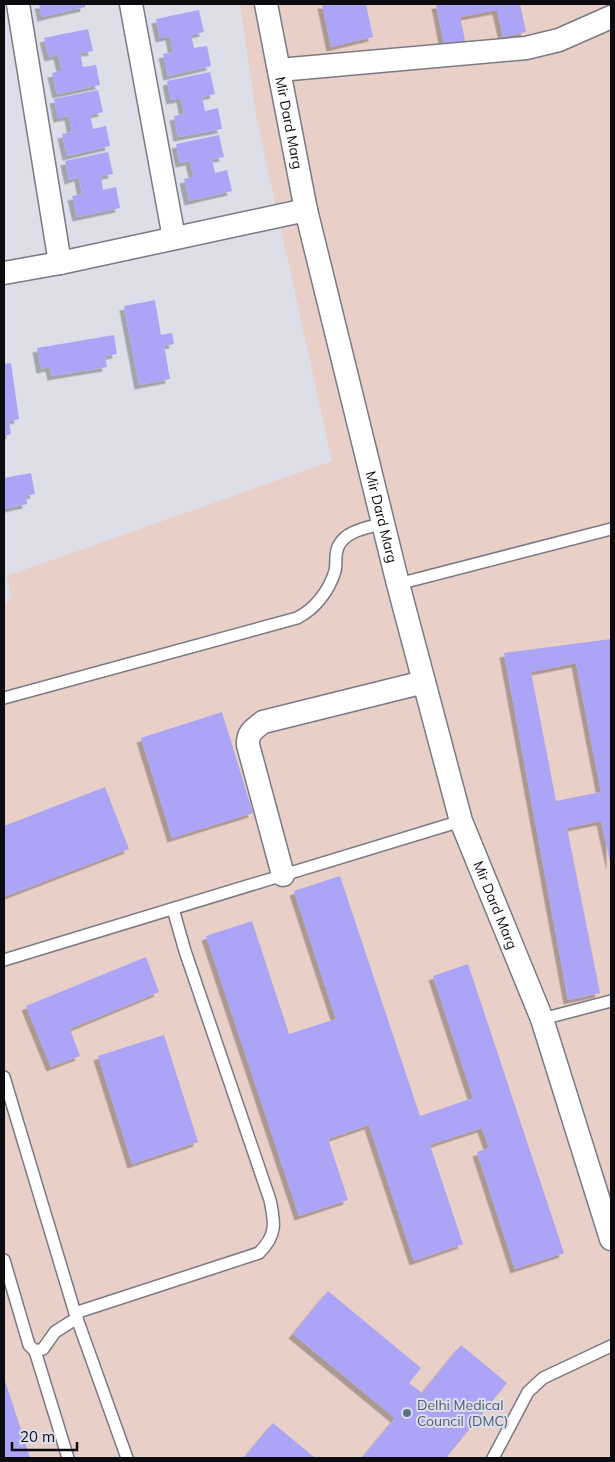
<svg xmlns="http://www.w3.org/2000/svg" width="615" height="1462" font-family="Mulish,sans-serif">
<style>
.education{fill:#e8cfc7}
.building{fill:#aca4f6;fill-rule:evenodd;filter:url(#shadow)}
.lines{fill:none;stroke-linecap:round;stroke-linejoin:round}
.service-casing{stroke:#7b7a84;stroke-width:14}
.minor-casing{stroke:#7b7a84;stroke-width:25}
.service{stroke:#fff;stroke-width:11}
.minor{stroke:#fff;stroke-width:22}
.service-dot{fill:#5c6f8a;stroke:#dedee9;stroke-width:2}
.labels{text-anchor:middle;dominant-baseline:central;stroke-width:4;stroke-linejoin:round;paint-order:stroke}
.street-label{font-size:14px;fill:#0c0c10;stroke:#dedee9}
.service-label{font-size:14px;fill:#4e5e75;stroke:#dedee9;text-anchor:start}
</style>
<defs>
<filter id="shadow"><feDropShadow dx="-4.5" dy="4.5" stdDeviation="0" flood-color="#0004"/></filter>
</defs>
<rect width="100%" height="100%" fill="#dedee9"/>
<path class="education" d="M240,4h371v1454h-607v-855l7,-4 -4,-23 325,-115 -75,-341z"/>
<g class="building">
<path d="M39,4h46v3l-43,10z"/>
<path d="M322,4h44l7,33 -42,10z"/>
<path d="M436,4h84l6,28 -23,5 -6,-27 -37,7 6,28 -21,4z"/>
<path d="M199,10l5,22 -13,3 3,13 13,-2 4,20 -43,10 -5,-22 10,-2 -3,-16 -10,2 -4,-19z"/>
<path d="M88,29l5,22 -13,2 3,14 13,-2 4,20 -43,9 -5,-21 10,-2 -4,-16 -9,2 -5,-19z"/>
<path d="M210,72l5,22 -13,3 3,14 13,-3 4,21 -44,8 -4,-21 10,-2 -3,-16 -10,2 -4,-19z"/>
<path d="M98,90l5,22 -13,3 3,14 13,-3 4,20 -43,10 -5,-22 10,-2 -3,-16 -11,2 -4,-19z"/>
<path d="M219,135l5,22 -12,2 3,14 12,-3 5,21 -43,10 -5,-22 10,-2 -4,-16 -10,2 -4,-19z"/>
<path d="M108,152l5,22 -12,2 2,14 13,-3 4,21 -43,9 -5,-21 10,-2 -3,-17 -10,3 -4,-19z"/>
<path d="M155,300l6,35 11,-2 2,11 -10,2 6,33 -31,6 -15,-79z"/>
<path d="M114,335l3,19 -12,2 2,11 -55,9 -2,-9 -9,2 -4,-21z"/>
<path d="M11,363l8,56 -10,2 2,13 -7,2v-72z"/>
<path d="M31,473l4,21 -9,2 1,8 -23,5v-31z"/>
<path d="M611,639v227l-10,-45 -34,7 33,165 -32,7 -64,-347zM576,663l25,129 -45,9 -25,-129z"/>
<path d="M222,712l31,101 -81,25 -31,-100z"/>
<path d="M105,787l24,62 -125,48v-71z"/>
<path d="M340,876l80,240 53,-18 -40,-122 35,-12 96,289 -49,16 -38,-117 12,-4 -7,-20 -52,17 33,99 -49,17 -45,-136 -41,14 20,61 -49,16 -93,-280 46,-15 37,113 47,-15 -42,-128z"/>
<path d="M146,957l13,35 -89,37 10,27 -29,11 -25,-61z"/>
<path d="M164,1035l34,107 -66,22 -34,-108z"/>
<path d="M328,1291l93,77 -12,15 13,10 39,-48 46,38 -61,75h-84l33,-40 -102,-84z"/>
<path d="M4,1378l10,30 16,50h-26z"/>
<path d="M273,1423l42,35h-71z"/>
</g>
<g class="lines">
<defs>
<g id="service">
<path d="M398,584l213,-55"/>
<path d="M4,698l293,-80c18,-9 32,-27 38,-47 2,-8 -1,-18 4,-26 8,-15 29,-17 44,-22"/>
<path d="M4,960l457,-139"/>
<path d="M542,1019l69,-18"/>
<path d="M4,1077l71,236 52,145"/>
<path d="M4,1260l25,85 6,6 8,-2 12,-17 22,-14"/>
<path d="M75,1313l184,-60c18,-18 16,-30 11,-53l-85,-249 -12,-42"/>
<path d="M35,1351l33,107"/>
<path d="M493,1458l35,-66 15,-14 68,-32"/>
</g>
<g id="minor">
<path d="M18,4l42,259"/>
<path d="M131,4l43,234"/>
<path id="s1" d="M266,4l40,206 92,374 63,237 81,198 69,220"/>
<path d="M279,70l247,-22 33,-8 52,-23"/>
<path d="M4,273l56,-10 246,-53"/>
<path d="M283,875l-35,-130c-1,-12 6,-16 15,-23l161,-40"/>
</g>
</defs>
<use href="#service" class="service-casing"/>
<use href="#minor" class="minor-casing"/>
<use href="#service" class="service"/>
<use href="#minor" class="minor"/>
</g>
<circle class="service-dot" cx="407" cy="1413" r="5"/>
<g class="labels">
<g class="street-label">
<text stroke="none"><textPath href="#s1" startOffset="121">Mir Dard Marg</textPath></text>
<text stroke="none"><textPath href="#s1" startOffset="526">Mir Dard Marg</textPath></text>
<text stroke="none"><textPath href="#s1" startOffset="931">Mir Dard Marg</textPath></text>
</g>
<g class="service-label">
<text x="417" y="1405">Delhi Medical<tspan x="417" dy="16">Council (DMC)</tspan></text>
</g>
</g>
<rect width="615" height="1462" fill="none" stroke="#0c0c10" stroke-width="10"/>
<path d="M12 1442v8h65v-8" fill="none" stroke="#0c0c10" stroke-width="2.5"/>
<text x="20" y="1442" font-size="15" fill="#0c0c10" stroke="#dedee9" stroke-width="4" paint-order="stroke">20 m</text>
</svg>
